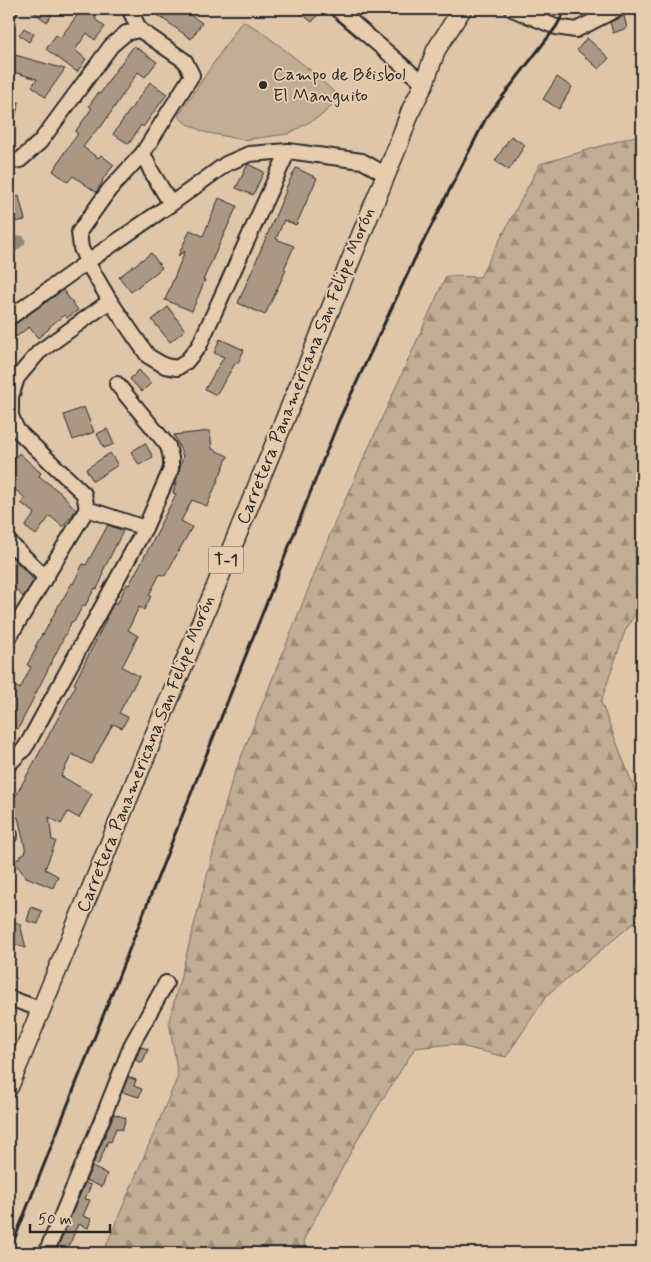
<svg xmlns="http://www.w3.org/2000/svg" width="651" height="1262" font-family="Mynerve,sans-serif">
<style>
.forest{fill:url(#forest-firs);stroke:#766c60}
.park{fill:#c1ac94;stroke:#766c60}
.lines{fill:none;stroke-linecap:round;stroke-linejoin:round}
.canal{stroke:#968676;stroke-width:11}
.building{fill:#aa9884;stroke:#2b2b2b}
.minor-casing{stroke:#2b2b2b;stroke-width:18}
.major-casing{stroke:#2b2b2b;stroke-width:21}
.minor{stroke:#e7ccae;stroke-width:14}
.major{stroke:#e7ccae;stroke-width:18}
.rail{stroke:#2b2b2b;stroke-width:3}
.poi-dot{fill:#2b2b2b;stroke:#e7ccae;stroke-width:2}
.labels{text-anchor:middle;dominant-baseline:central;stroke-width:4;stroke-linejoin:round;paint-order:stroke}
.shield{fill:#e7ccae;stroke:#635b52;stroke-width:1}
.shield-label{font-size:16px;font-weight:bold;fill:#2b2b2b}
.poi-label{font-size:18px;fill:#2b2b2b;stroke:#e7ccae;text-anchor:start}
.street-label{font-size:18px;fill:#2b2b2b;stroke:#e7ccae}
</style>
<defs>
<pattern id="forest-firs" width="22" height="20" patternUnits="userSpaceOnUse" patternTransform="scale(1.25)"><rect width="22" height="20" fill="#c1ac94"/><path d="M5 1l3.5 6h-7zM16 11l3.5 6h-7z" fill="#9d8c79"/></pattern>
</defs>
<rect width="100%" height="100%" fill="#dfc6a9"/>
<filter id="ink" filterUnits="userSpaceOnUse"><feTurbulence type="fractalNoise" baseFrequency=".02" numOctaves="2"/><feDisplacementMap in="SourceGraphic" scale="10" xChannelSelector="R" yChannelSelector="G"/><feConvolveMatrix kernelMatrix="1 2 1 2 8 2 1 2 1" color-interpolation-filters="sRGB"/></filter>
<g filter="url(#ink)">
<path class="forest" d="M642,134v468l-17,29 -24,71 41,107v109l-6,3 -89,74 -41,62 -54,-13 -37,4 -55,87 -56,104 1,14h-202l75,-177 -9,-55 63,-241 101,-253 113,-251 34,1 60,-113z"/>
<path class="park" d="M242,21l16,8 55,43 27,26 -18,17 -34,19 -45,6 -39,-8 -20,-10 -6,-6z"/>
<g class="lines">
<path class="canal" d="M9,250l11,-9"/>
</g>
<g class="building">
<path d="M29,9h27l-9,13z"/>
<path d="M82,9h20l-7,10 10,8 -10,13 -8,-7 -12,17 11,9 -9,13 -31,-23 10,-14 4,3z"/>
<path d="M149,9h32l21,14 -11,16z"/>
<path d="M296,9h27l-11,13z"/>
<path d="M624,16l3,12 -14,5 -3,-11z"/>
<path d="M24,28l10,6 -5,8 -10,-7z"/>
<path d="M587,38l22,20 -10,11 -22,-19z"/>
<path d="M134,46l23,16 -12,15 -7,-5 -37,55 -2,1h-1l-15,19 15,11 3,-3 13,10 -12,15 1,1 -7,11 -23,-16 -5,6 -15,-11 11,-17h-1l15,-20 -3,-2 17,-24 -3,-2 9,-13 2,1 16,-24z"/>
<path d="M15,55l50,14 -20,28 -13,-11 5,-7 -27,-8z"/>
<path d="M557,77l15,10 -13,22 -16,-10z"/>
<path d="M150,82l17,12 -24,33 -2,-2 -12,19 -16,-10z"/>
<path d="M9,99l10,3 -7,30 -3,-1z"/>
<path d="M511,136l14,9 -16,25 -14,-9z"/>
<path d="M248,164l16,8 -11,23 -17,-7z"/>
<path d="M296,168l21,10 -21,47 -12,-5 -8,19 18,7 -10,23 2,1 -21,45 -27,-12 48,-112 -1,-1z"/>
<path d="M19,196l6,24 -16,3v-24z"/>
<path d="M219,198l18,8 -34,74h2l-13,31 -27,-11 20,-49 -7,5 12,-26 13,6z"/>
<path d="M151,253l11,15 -31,24 -12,-15z"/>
<path d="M63,290l15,20 -11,8 -3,-3 -15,12 1,1 -12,10 -9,-11 -13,10 -7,-10 5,-2z"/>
<path d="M168,307l17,23 -15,12 -18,-22z"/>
<path d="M220,339l24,11 -6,13 -2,-1 -20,33 -11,-6 19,-32 -10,-4z"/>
<path d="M139,370l12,13 -9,9 -12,-13z"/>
<path d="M84,407l10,25 -21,8 -9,-25z"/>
<path d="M107,429l7,15 -10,4 -7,-14z"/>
<path d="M210,431l2,18 16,7 -21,50 -15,-6 -11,21 11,6 -27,49 -5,-2 -11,21 2,1 -7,14 -5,-3 -11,23 10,6 -16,31 17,9 -20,37 9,4 -6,11 -9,-4 -22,40 -19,-10 -11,22 31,18 -13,24 -11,-6 -7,12 -12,-7 3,23 4,1 -11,28 13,7 -5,12 -27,-11 -12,-15 12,-10 -8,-35 -9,3v-12l28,-51 39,-72 -2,-1 33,-66 -1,-1 8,-14 3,1 10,-20 2,1 32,-59 -1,-1 16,-31 -3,-1 10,-37 -9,-21z"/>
<path d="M145,443l8,14 -14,8 -8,-13z"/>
<path d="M19,453l22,20 -2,3 23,18 14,16 -13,17 -13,-11 -14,19 -11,-8 10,-14 -14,-10 4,-5 -16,-14v-19z"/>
<path d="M110,453l8,12 -25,16 -7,-12z"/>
<path d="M108,525l15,6 -21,42 2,1 -7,15 -2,-1 -10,18 -2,-1 -9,17 -2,-1 -54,108 -9,-4v-42l11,6 11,-22 -4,-2 10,-18h-2l7,-13 1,1 19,-36h1l9,-16 1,1 10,-20 3,1z"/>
<path d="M9,554l25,26 -11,17 -14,-16z"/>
<path d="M31,907l11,4 -4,13 -11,-3z"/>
<path d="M9,920l11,4 6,24 -17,-6z"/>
<path d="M141,1047l7,2 -6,14 -7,-3z"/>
<path d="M128,1077l8,3 -2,6 8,3 -3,8 -17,-5z"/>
<path d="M114,1114l12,4 -4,12 -6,-2 -5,14 -3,-1 -10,24 -5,-1z"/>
<path d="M92,1167l15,7 -5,13 -16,-7z"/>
<path d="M85,1183l6,2 -6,14 5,1 -7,16 8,3 -3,9 -10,-4 -12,29h-11z"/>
</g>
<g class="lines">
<defs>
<g id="minor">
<path d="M129,9l11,21 45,31 7,14 -49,78 8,18 20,33"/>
<path d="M337,9l87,75"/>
<path d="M512,9l44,18 20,3 41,-21"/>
<path d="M9,12l1,-3"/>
<path d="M143,153l-34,37 -30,42 2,16 6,14 23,39 38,55 17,10 12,2 9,-6 13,-16 89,-195"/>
<path d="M9,162l11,-2 20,-18 71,-96 15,-13 14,-3"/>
<path d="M110,301l-71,51 -22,26 -6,19v19l6,14 67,64 3,15 58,19"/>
<path d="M9,318l78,-56 84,-58 55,-40 23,-10 39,-3 74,10 23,13"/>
<path d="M9,542l36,35"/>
<path d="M9,637l78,-128"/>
<path d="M9,764l15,-15 4,-6 117,-215 26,-59v-11l-3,-12 -51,-62"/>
<path d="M9,836l1,-1"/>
<path d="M9,998l31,11"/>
<path d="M46,1253l55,-131 31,-78 34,-61"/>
</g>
<path id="major" d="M9,1087l388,-939 14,-38 13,-26 12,-34 26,-41"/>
</defs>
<use href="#minor" class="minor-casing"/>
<use href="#major" class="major-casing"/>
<use href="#minor" class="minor"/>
<use href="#major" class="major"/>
<path class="rail" d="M9,1253l330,-833 77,-164 70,-138 70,-91 10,-18"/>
</g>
</g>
<circle class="poi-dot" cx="263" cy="85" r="5"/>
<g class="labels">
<rect class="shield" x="208.5" y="546.5" width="35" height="27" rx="4"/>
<g class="shield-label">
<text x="226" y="560">T-1</text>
</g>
<g class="poi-label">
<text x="273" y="75">Campo de Béisbol<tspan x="273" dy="21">El Manguito</tspan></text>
</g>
<g class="street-label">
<text transform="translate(306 366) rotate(-68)">Carretera Panamericana San Felipe Morón</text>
<text transform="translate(146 754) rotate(-68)">Carretera Panamericana San Felipe Morón</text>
</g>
</g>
<rect width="651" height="1262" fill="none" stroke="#e7ccae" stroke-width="30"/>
<rect x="15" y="15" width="621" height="1232" fill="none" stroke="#2b2b2b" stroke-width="2" filter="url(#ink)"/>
<path d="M30 1224v8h80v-8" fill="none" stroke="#2b2b2b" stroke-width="2.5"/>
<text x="38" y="1224" font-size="15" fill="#2b2b2b" stroke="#e7ccae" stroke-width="4" paint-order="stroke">50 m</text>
</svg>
